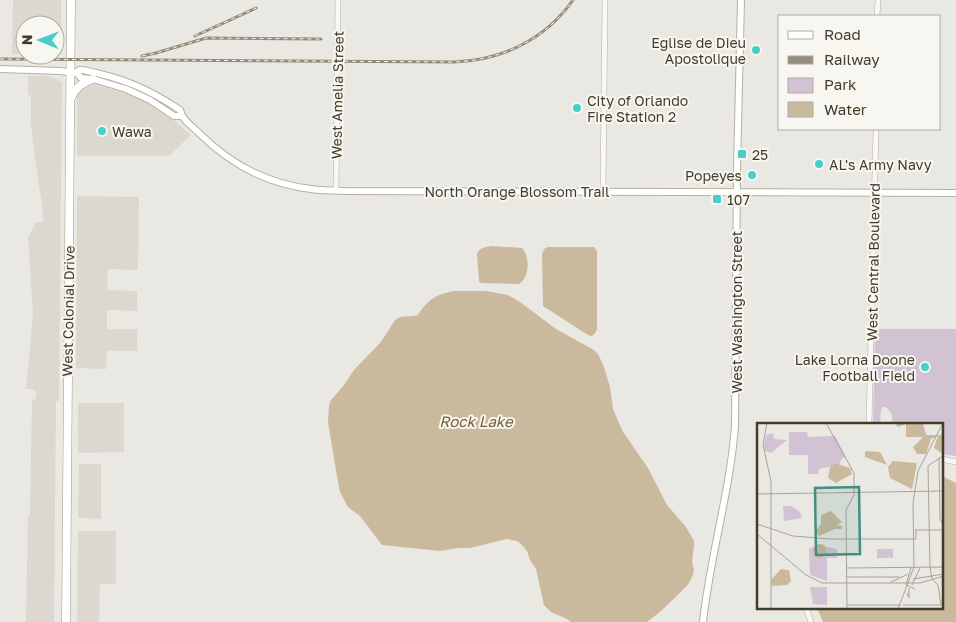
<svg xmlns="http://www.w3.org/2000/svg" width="956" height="622" font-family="'Golos Text',sans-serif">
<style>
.built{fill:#dcd8d0}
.green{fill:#d1c3d4}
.water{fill:#cab99d}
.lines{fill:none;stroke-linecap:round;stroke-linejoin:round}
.minor-casing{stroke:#b4b1a7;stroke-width:6}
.major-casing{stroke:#b6b0a1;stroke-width:8}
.highway-casing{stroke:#a19a89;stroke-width:9}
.minor{stroke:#f8f7f5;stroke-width:5}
.major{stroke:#fff;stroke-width:6}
.highway{stroke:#fff;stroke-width:8}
.rail-casing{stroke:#948d7b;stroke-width:3}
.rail{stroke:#f7f6f1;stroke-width:1;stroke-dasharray:4;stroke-linecap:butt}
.poi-dot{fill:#48cec8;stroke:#f7f6f1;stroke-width:2}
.labels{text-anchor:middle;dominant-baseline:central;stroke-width:4;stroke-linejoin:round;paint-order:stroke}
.poi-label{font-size:14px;fill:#423c2a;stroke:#f7f6f1;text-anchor:start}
.street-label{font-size:14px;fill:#423c2a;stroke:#f7f6f1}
.water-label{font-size:15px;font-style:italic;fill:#765f34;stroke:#f7f6f1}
.inset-road{fill:none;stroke:#a7a398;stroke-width:1}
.view{fill:#458c81;fill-opacity:0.15;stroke:#458c81;stroke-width:2.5}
.inset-edge{fill:none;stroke:#423c2a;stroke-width:2.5}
</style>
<rect width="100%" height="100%" fill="#eae8e2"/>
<g class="built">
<path d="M13,0h48v53l-6,1v-29h-30v29h-13z"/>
<path d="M28,76h18l8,2 8,4 -3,319h-3l-2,221h-28l2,-107 2,-1 2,-113 4,-3v-6l-4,-3h-6l7,-75 -5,-77 8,-15h7v-9l-9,-62 -3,-27v-29h-3z"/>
<path d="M91,83l39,12 32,15 29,25 -22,21h-92v-61l3,-7z"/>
<path d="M77,196l62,1 -1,73 -30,-1 -1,21 30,1v20l-30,-1v19h30v22h-30l-1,18 -30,-1z"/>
<path d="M78,403h46v49l-46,1z"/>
<path d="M79,464h22v55l-23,-1z"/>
<path d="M78,531h38v53h-16l-1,38h-22z"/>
</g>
<path class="green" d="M875,329h81v127l-14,-2v-30h-50c1,-7 0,-12 -6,-17h-3l-2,3 -1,14h-7z"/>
<g class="water">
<path d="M491,246l31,2c8,9 8,29 -3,36l-38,-1 -2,-2 -2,-27c2,-6 8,-7 14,-8z"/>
<path d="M548,247h46l3,4v78l-1,3 -4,4 -4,-1 -45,-29 -1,-52 2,-5z"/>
<path d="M455,291h31l22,4 12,7 36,27 38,21 4,4 6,13 6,20 3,22 10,23 25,36 19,37 19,22 8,14v5l-2,16 2,8 -1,5 -6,11 -26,25 -14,11h-76l-4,-3 -16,-7 -7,-7 -8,-36 -6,-9 -3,-9 -4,-5 -6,-5 -10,-2 -37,9h-13l-17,3 -58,-6 -22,-29 -12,-9 -8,-15 -2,-10 -10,-60 1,-17 2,-5 13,-15 10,-15 27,-28 14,-22c7,-6 15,-2 23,-5 10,-16 19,-21 37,-24z"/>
<path d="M942,476l14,7v139h-133l-6,-14h125z"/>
</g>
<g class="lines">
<defs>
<g id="minor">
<path d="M877,16l1,-16"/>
<path d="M336,190l2,-190"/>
<path d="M603,191l2,-191"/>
<path d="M869,424l7,-295"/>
<path d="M942,459l14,3"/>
<path d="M806,608l5,14"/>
</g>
<g id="major">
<path d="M0,69l60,2 17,2 2,-3h4c39,8 64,18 97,40 2,10 12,16 19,23 31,31 69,51 112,56 11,2 23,1 34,2l611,2"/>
<path d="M77,73l4,5 12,1 33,10 24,11 24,16h7"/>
<path d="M703,622c7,-66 27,-130 32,-196l2,-257 4,-169"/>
</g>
<g id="highway">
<path d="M71,98c4,-10 12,-16 22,-19"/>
<path d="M66,622l5,-622"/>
</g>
</defs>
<use href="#minor" class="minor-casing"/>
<use href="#major" class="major-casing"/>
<use href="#highway" class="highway-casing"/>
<use href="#minor" class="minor"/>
<use href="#major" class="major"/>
<use href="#highway" class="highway"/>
<defs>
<g id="rail">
<path d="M195,36l61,-28"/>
<path d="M142,56l14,-3 50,-15 115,1"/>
<path d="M0,59l454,3c48,-2 91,-22 119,-62"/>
</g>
</defs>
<use href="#rail" class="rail-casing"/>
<use href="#rail" class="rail"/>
</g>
<g class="poi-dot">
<circle cx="756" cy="50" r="5"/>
<circle cx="577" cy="108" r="5"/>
<circle cx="102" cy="131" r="5"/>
<rect x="737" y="149" width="10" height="10" rx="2.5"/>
<circle cx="819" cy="164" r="5"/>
<circle cx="752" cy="175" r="5"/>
<rect x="712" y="194" width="10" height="10" rx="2.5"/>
<circle cx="925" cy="367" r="5"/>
</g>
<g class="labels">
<g class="poi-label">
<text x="746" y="42" text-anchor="end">Eglise de Dieu<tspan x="746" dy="16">Apostolique</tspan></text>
<text x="587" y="100">City of Orlando<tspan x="587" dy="16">Fire Station 2</tspan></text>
<text x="112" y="131">Wawa</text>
<text x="752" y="154">25</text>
<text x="829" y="164">AL's Army Navy</text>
<text x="742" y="175" text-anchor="end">Popeyes</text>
<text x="727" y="199">107</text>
<text x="915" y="359" text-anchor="end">Lake Lorna Doone<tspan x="915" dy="16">Football Field</tspan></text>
</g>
<g class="street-label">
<text transform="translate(337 95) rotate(-89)">West Amelia Street</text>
<text x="517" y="191">North Orange Blossom Trail</text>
<text transform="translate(873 262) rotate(-89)">West Central Boulevard</text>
<text transform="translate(68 311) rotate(-89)">West Colonial Drive</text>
<text transform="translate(736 312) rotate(-90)">West Washington Street</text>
</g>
<g class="water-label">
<text x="476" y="421">Rock Lake</text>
</g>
</g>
<g transform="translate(757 423)">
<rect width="186" height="186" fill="#eae8e2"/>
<path d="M32,9h18l1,5 27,-1 11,21 -5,2 -1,5 -21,5 -1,5h-10v-19h-19zM16,10l1,6 13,1 -16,13 -6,-2 -1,-5 2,-11zM26,83h8l9,6 2,6 -18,3zM60,122l20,4v9h-10v23l-17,-6 -1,-26zM61,122l9,4 -2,7 -11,-2v-6zM120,126h16v9h-4l-1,-4v4h-11zM53,164h17v18l-14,-1z" fill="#d1c3d4" fill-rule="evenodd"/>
<path d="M138,0h28l3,12h15l2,-4v23l-9,-6 4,-12 -7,3 -5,15h-9l-4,-7 10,-10h-17v-13l-8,3zM108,28l15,1 7,13 -22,-8zM136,38l24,2 -5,26 -22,-11 -2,-11zM78,40l15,5 2,6 -16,9 -8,-5 2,-11zM74,88l11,11 -5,3 5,1v3h-7l-16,7 -4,-5 6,-7v-9zM56 128a7 7 0 1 1 14 0a7 7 0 1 1-14 0ZM24,146l8,1 2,11 -4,4 -15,1 -1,-6z" fill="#cab99d"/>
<path class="inset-road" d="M10,0l-4,22 8,36v128M69,0l28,50v22l-8,15 1,99M182,35l1,61 4,7M0,71l187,-3M0,101l36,12 37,3h86v-9M158,107h29M0,111l49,41 16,8h98l24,-7M90,145l97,-1M154,145l-5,17 9,4M89,154h53M156,156l31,-5M134,159l17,-8M155,162l8,-17M150,170l2,5v-10M90,182h54M146,182h38M184,182l-3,-20 -6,-6 -2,-12 -2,-101 16,-11M141,186l16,-42 -1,-64 5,-32 25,-48"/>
<path class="view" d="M102,64l1,67 -44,1 -1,-67z"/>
<rect width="186" height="186" class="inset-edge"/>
</g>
<rect x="778" y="15" width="162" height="115" fill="#f7f6f1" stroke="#afaca1"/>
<rect x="788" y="31" width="25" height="8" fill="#ffffff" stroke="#afaca1"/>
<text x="824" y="40" font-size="15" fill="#423c2a">Road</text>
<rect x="788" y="56" width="25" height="8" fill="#948d7b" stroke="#afaca1"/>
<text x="824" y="65" font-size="15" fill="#423c2a">Railway</text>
<rect x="788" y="78" width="25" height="15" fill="#d1c3d4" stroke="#afaca1"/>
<text x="824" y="90" font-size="15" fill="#423c2a">Park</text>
<rect x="788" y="102" width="25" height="15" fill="#cab99d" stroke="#afaca1"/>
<text x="824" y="115" font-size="15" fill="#423c2a">Water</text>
<g transform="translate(40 40) rotate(271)"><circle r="24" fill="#f7f6f1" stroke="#afaca1"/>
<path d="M0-4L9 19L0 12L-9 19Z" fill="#48cec8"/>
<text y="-8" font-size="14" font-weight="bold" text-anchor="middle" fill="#423c2a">N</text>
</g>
</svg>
